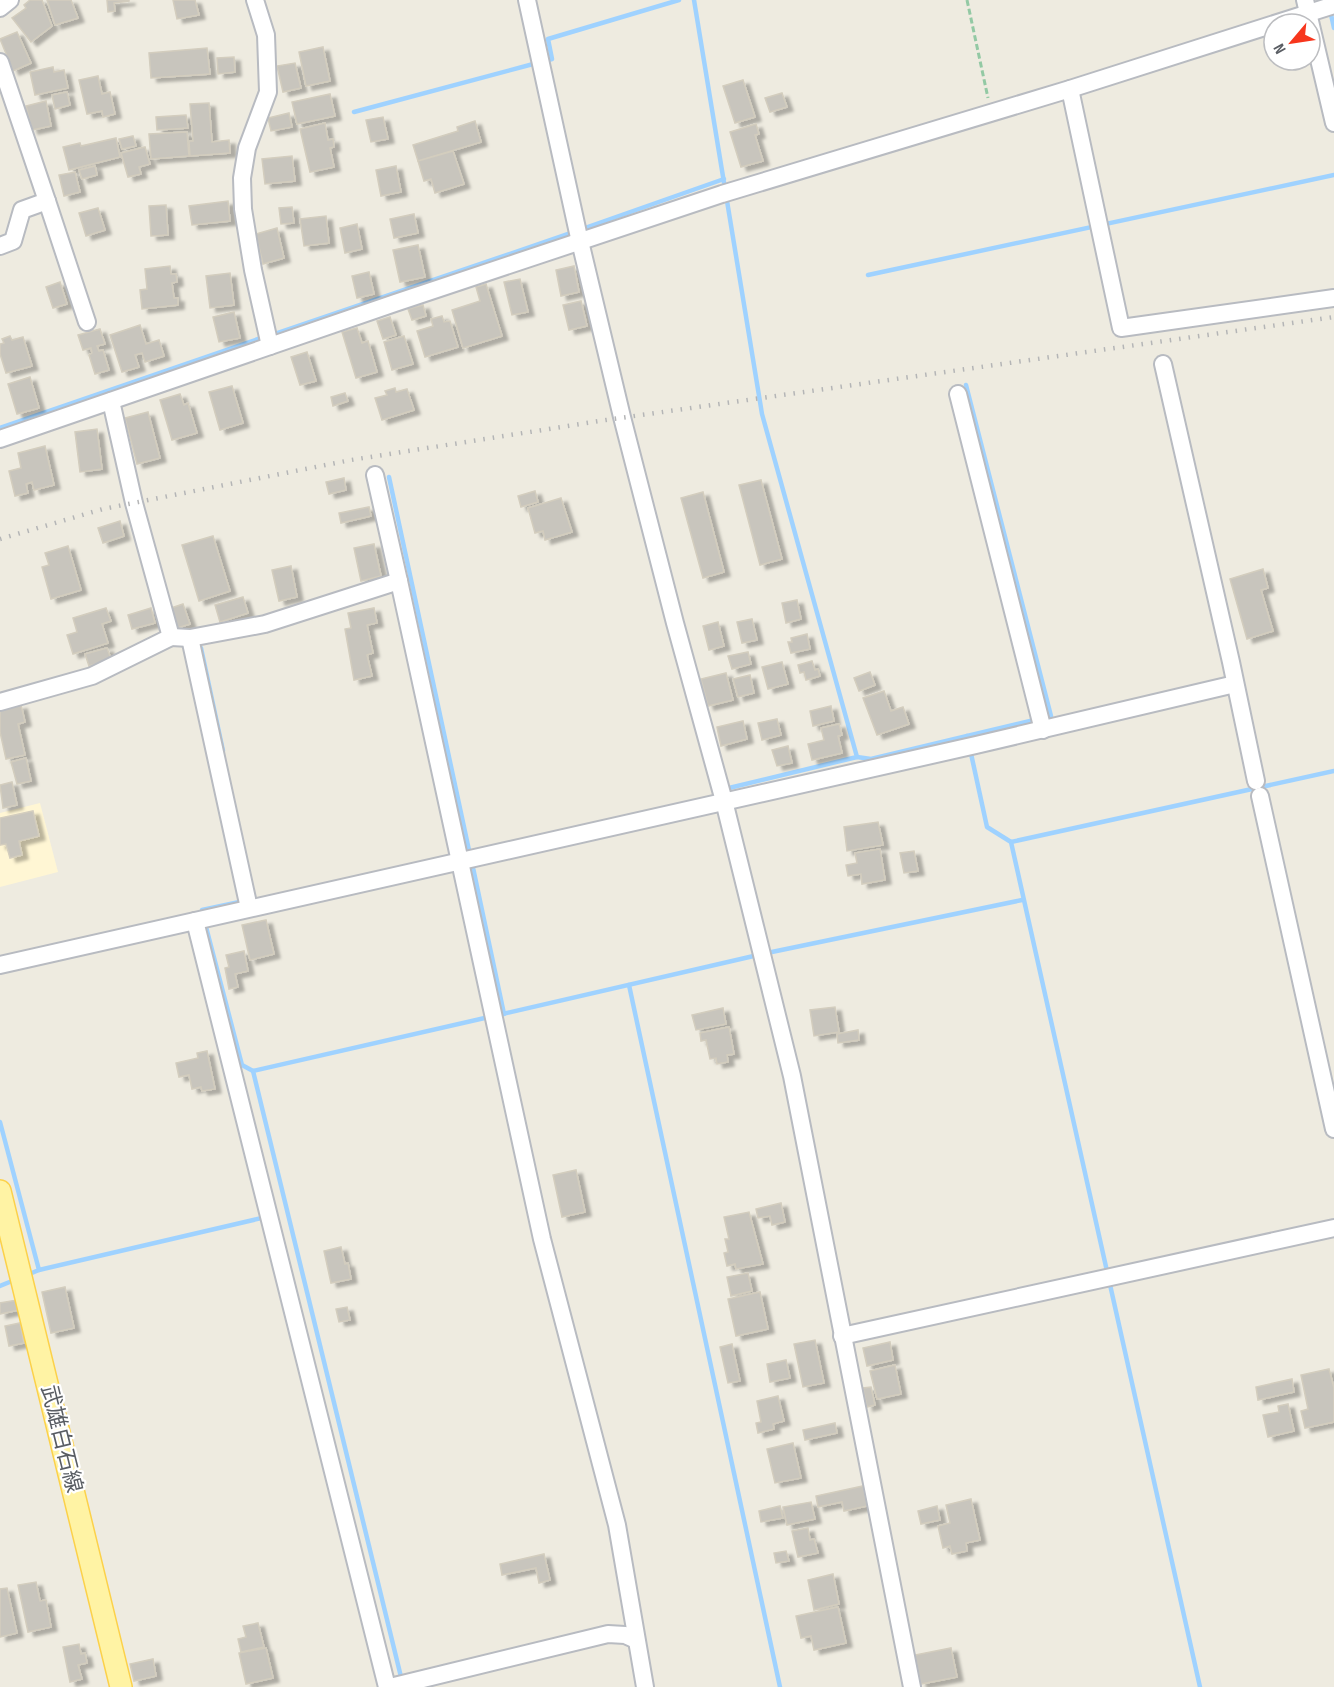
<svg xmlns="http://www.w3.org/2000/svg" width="1334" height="1687" font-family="'Sofia Sans Condensed','Noto Sans JP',sans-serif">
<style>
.commercial{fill:#fff6d4}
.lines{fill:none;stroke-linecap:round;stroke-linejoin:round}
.stream{stroke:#9fd2ff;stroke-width:4.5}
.building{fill:#c8c5bd;stroke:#d3cdbe;stroke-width:1.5;filter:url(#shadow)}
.minor-casing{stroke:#b8bbc1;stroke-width:20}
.major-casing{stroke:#fcd14a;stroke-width:24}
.path{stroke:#93c9a4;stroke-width:3;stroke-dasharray:6 3;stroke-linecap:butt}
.minor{stroke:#fff;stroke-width:16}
.major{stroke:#fff3a4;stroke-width:21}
.rail{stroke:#b4b5b6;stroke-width:4.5;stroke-dasharray:1.5 8;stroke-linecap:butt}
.labels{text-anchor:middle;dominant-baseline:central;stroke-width:4.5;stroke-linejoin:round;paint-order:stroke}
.street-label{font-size:22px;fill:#595d63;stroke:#fff}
</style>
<defs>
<filter id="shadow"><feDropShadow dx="6" dy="4" stdDeviation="1.5" flood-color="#0004"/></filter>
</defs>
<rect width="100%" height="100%" fill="#eeebe0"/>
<path class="commercial" d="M40,803l18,69 -58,15v-74z"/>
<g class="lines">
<g class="stream">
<path d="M694,0l68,414 95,343 -128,31"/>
<path d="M1330,10l4,18"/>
<path d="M545,61l7,-2 -4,-20 131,-39"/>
<path d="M354,112l183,-49"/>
<path d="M582,229l142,-50"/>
<path d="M868,275l466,-100"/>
<path d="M272,335l302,-103"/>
<path d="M966,385l85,331 -84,20"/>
<path d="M0,428l264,-91"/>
<path d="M389,477l81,378"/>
<path d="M201,648l22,103"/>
<path d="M970,749l17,78 24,15"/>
<path d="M857,757l14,2 96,-23 1,2"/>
<path d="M472,863l32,151"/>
<path d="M203,915l-1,-5 42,-9"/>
<path d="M205,923l37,142 11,6"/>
<path d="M767,953l255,-53"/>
<path d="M629,985l151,702"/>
<path d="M498,1015l260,-60"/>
<path d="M0,1122l39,148 -12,5"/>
<path d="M39,1270l227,-53"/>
<path d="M0,1286l17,-7"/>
<path d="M402,1681l-149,-610 236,-54"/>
<path d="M1200,1687l-189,-845 323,-71"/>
</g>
</g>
<g class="building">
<path d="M30,0h12l10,26 -21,16 -19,-24 14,-10 -2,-3z"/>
<path d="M47,0h24l7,18 -23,7z"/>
<path d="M107,0h22v1l-15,2 1,8 -7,1z"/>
<path d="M173,0h22l4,15 -22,4z"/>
<path d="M17,32l14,31 -18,8 -13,-32z"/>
<path d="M323,47l7,34 -24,5 -7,-34z"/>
<path d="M207,48l3,26 -59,4 -2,-25z"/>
<path d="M234,57l1,15 -17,2 -1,-16z"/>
<path d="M295,63l6,25 -18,4 -6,-26z"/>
<path d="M53,67l1,5 10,-2 4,18 -33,7 -5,-23z"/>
<path d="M98,76l4,18 8,-2 5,22 -12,3 -1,-6 -15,3 -8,-34z"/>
<path d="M743,80l12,37 -20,6 -12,-37z"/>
<path d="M67,92l3,13 -15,4 -3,-14z"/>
<path d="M782,93l5,14 -17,5 -5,-14z"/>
<path d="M330,94l5,22 -38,8 -5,-22z"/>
<path d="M46,101l5,25 -19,4 -6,-24z"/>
<path d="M209,103l3,39 17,-2 1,13 -40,3 -1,-15h4l-3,-37z"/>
<path d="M289,113l3,14 -21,4 -3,-13z"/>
<path d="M186,115l2,13 -31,2 -1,-13z"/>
<path d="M383,117l5,22 -17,3 -5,-22z"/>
<path d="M475,121l6,21 -63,19 -5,-16 45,-14 -1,-4z"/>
<path d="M325,123l3,17 5,-1 1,8 -4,1 4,19 -24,5 -10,-43z"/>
<path d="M756,124l3,10 -4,1 8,26 -22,6 -11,-35z"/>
<path d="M187,132l2,24 -38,3 -2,-25z"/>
<path d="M133,136l3,10 -14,3 -3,-10z"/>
<path d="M116,138l4,19 -51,13 -6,-23 17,-4 1,3z"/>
<path d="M145,147l5,17 -11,3 2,7 -13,3 -7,-24z"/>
<path d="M453,151l11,33 -29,9 -4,-14 -7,2 -6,-20z"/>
<path d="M292,156l3,25 -30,3 -3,-25z"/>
<path d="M95,166l2,9 -15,4 -3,-9z"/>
<path d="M396,166l5,26 -20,4 -5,-26z"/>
<path d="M75,172l5,20 -16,4 -5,-21z"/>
<path d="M228,201l2,20 -38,4 -3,-19z"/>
<path d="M166,205l2,30 -17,1 -2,-30z"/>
<path d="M292,207l2,16 -13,1 -2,-16z"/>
<path d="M98,208l7,22 -19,6 -7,-23z"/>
<path d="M414,214l4,19 -24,5 -4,-19z"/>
<path d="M326,216l3,27 -25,3 -4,-27z"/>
<path d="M357,224l5,25 -17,4 -5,-25z"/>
<path d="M277,228l7,30 -21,6 -7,-30z"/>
<path d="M418,245l7,32 -25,5 -7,-32z"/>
<path d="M170,266l1,8h5l1,8 -5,1 2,15h4v7l-36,4 -2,-19 7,-1 -2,-20z"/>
<path d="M574,266l5,26 -18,4 -5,-26z"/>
<path d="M369,272l5,22 -17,4 -5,-22z"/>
<path d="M230,273l4,32 -24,3 -4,-32z"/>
<path d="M520,279l8,33 -16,3 -8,-33z"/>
<path d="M60,282l7,22 -14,4 -7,-21z"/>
<path d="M486,284l16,52 -39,12 -11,-38 28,-9 -4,-14z"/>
<path d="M581,301l6,25 -18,4 -6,-25z"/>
<path d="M423,305l3,11 -14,4 -4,-11z"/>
<path d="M234,312l6,26 -21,4 -6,-25z"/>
<path d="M442,316l2,6 6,-1 8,26 -33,10 -8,-26 16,-5 -2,-7z"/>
<path d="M390,317l6,18 -13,4 -6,-18z"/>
<path d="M140,325l6,19 13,-4 5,16 -19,6 -3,-9 -7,2 4,12 -17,5 -12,-37z"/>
<path d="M357,328l5,15 6,-2 9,31 -21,6 -14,-46z"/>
<path d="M100,329l5,15 -8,2 2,5 4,-1 6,20 -14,4 -6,-19 3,-2 -1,-5 -8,2 -5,-15z"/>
<path d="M10,336l2,4 11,-3 9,29 -26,7 -6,-19v-10l4,-1 -2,-4z"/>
<path d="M404,336l9,28 -21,6 -8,-28z"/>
<path d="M307,352l9,29 -16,4 -9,-28z"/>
<path d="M30,377l9,31 -22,6 -9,-30z"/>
<path d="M232,386l11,37 -23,7 -11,-38z"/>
<path d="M395,388l1,4 11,-3 7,21 -32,10 -7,-22 12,-3 -2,-4z"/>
<path d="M345,393l3,8 -15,5 -2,-9z"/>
<path d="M180,394l4,11 4,-2 9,30 -25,7 -12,-40z"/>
<path d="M148,412l12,46 -23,6 -12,-46z"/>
<path d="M97,429l5,40 -22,3 -5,-40z"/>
<path d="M45,446l9,39 -20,5 -2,-8 -6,2 2,9 -13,3 -6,-25 12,-3 -3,-15z"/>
<path d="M344,478l2,12 -17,4 -3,-12z"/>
<path d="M761,480l21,79 -22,6 -21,-80z"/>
<path d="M535,491l3,11 -17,5 -3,-11z"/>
<path d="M703,492l21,80 -21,6 -22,-80z"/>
<path d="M561,498l11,34 -27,8 -2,-9 -8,2 -7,-25z"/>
<path d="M369,507l2,9 -30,7 -2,-10z"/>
<path d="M120,521l4,15 -21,7 -5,-15z"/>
<path d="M213,536l17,55 -31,10 -17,-56z"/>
<path d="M374,544l7,32 -20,5 -7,-33z"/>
<path d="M68,546l13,44 -30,9 -9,-32 7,-2 -4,-12z"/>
<path d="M291,566l6,31 -18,4 -7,-31z"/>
<path d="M1263,569l5,19 -7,2 12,41 -26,8 -17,-60z"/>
<path d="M243,597l5,16 -28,9 -5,-17z"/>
<path d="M797,600l4,19 -15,4 -4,-20z"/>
<path d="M183,604l7,20 -13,4 -6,-20z"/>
<path d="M106,608l5,13 -9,3 6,19 -35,11 -6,-19 10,-3 -4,-14z"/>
<path d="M151,608l4,15 -23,6 -4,-14z"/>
<path d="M374,608l3,15 -10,2 6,28 -6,2 5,21 -18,4 -9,-51 6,-1 -3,-15z"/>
<path d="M752,619l5,21 -15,3 -5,-21z"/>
<path d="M718,622l6,24 -15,4 -6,-24z"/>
<path d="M807,634l3,15 -19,4 -3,-11h4l-1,-4z"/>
<path d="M107,648l4,11 -22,7 -4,-12z"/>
<path d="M748,652l3,12 -19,5 -4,-13z"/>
<path d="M812,661l3,9 3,-1 2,7 -14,4 -2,-8 -4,1 -2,-8z"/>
<path d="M782,662l6,22 -20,5 -6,-22z"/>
<path d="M870,672l5,13 -16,6 -5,-13z"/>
<path d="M726,673l7,27 -25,6 -7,-27z"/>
<path d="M750,675l4,18 -16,4 -5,-18z"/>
<path d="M884,691l7,20 12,-4 6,17 -32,11 -14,-37z"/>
<path d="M21,705l4,17 -7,2 7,31 -19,4 -6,-27v-22z"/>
<path d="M831,706l3,15 -21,5 -3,-15z"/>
<path d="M777,719l4,16 -19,5 -4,-17z"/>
<path d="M743,721l4,18 -26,7 -4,-19z"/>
<path d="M839,724l3,11 -4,1 4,17 -30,7 -4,-16 16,-4 -3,-12z"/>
<path d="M788,746l4,17 -15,3 -5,-16z"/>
<path d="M26,758l5,23 -14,3 -6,-22z"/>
<path d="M12,782l5,23 -14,3 -3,-23z"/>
<path d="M33,811l6,25 -20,5 3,14 -12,3 -4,-14 -6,1v-27z"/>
<path d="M878,822l5,23 -36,6 -3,-24z"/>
<path d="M880,849l5,31 -23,4 -1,-10 -13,2 -2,-11 11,-2 -2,-10z"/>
<path d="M914,851l4,20 -14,2 -4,-20z"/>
<path d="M266,920l8,34 -24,6 -8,-35z"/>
<path d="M244,951l4,20 -13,3 3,13 -9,2 -4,-21 4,-1 -3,-12z"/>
<path d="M835,1007l4,25 -25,4 -4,-26z"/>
<path d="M723,1008l3,16 -30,6 -4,-15z"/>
<path d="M729,1027l5,27 -7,1 1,7 -11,2 -1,-6 -6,1 -4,-19 -5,1 -1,-8z"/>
<path d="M858,1030l1,10 -21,3 -1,-9z"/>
<path d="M207,1051l8,38 -13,2 -1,-4 -9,2 -3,-14 -10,2 -3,-14 22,-5 -1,-5z"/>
<path d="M576,1170l9,42 -23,5 -9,-42z"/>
<path d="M781,1203l4,19 -13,3 -2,-9 -12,2 -2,-9z"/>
<path d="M749,1212l14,52 -27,5 -1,-5 -8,2 -3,-13 4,-1 -3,-13h4l-5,-22z"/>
<path d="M341,1247l4,17 3,-1 3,16 -20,4 -7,-32z"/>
<path d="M748,1273l4,18 -21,5 -4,-19z"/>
<path d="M65,1287l9,41 -23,5 -9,-41z"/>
<path d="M760,1292l8,37 -32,7 -8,-37z"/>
<path d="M17,1300l2,10 -19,4v-11z"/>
<path d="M347,1307l3,13 -11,2 -3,-13z"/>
<path d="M20,1323l4,20 -15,3 -4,-20z"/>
<path d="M815,1340l9,43 -21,4 -9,-43z"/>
<path d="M890,1342l3,18 -26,6 -4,-18z"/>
<path d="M732,1344l8,37 -12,2 -8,-36z"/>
<path d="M786,1360l4,18 -20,4 -3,-18z"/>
<path d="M895,1365l6,29 -24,5 -7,-28z"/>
<path d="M1329,1369l5,19v34l-29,6 -4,-17 7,-2 -7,-34z"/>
<path d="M1292,1379l2,13 -36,8 -2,-13z"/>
<path d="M871,1387l4,18 -8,2 -4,-19z"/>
<path d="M778,1396l6,25 -11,3 1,5 -16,4 -2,-10 5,-1 -4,-21z"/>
<path d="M1288,1404l6,27 -26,6 -5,-22 16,-3 -1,-6z"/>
<path d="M835,1423l2,10 -32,7 -2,-10z"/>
<path d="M793,1443l8,35 -26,5 -8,-34z"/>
<path d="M863,1486l4,20 -23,5 -2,-9 -24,5 -2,-11z"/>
<path d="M971,1499l9,41 -14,3 1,8 -15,3 -2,-8 -7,2 -5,-22 12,-3 -4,-18z"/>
<path d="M811,1502l4,17 -28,6 -4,-18z"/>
<path d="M780,1506l3,12 -22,4 -2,-11z"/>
<path d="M937,1506l3,14 -19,4 -3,-13z"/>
<path d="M808,1528l2,12 4,-1 4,14 -20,4 -6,-26z"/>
<path d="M786,1551l3,10 -13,2 -2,-10z"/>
<path d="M544,1554l6,26 -11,3 -3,-15 -34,7 -2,-11z"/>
<path d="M833,1574l6,30 -25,6 -6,-30z"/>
<path d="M36,1582l4,19 6,-1 5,27 -23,5 -10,-47z"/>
<path d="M7,1588l10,45 -17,4v-48z"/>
<path d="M838,1607l8,36 -32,7 -3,-14 -10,2 -5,-22z"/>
<path d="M258,1623l6,24 -23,5 -3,-13 8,-2 -3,-11z"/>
<path d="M79,1644l2,10 4,-1 2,10 -9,2 4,14 -12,3 -7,-35z"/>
<path d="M266,1648l7,30 -27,6 -7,-31z"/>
<path d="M951,1648l6,29 -36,7 -6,-29z"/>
<path d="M153,1659l3,17 -22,5 -4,-17z"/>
</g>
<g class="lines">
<defs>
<g id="minor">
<path d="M255,0l11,35 2,57 -21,56 -5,30 1,31 10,61 17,76"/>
<path d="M527,0l51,233 44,184 53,206 49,178 68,275 120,611"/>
<path d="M1305,0l29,123"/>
<path d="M0,8l10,-8"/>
<path d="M0,62l47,139 -25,9 -9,31 -13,5"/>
<path d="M1070,89l51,239 213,-30"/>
<path d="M47,201l40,121"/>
<path d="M1163,364l68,298 25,119"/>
<path d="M958,394l85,336"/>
<path d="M0,439l395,-136 327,-109 348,-105 264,-84"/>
<path d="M375,475l24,106"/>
<path d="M171,637l19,1 75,-14 134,-43 143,658 75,286 28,162"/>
<path d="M190,638l59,270"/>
<path d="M0,702l92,-26 79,-39 -37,-134 -23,-102"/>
<path d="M1260,796l74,333"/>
<path d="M195,921l192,766"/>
<path d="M0,965l976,-220 259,-61"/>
<path d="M842,1336l492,-108"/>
<path d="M390,1687l218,-53 17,1 11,5"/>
</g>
<path id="major" d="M0,1191l121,496"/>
</defs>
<use href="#minor" class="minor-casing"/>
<use href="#major" class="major-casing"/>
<path class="path" d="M967,0l21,98"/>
<use href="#minor" class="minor"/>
<use href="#major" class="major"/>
<path class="rail" d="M0,539l103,-30 248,-49 255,-40 728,-103"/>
</g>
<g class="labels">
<g class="street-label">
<text transform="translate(61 1439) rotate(76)">武雄白石線</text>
</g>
</g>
<g transform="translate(1292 42) rotate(241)"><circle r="28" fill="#ffffff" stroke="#bdbec1" stroke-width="1.5"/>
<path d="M0-4.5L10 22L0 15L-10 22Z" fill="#f7361d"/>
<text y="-9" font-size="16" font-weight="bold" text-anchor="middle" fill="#595d63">N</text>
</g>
</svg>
